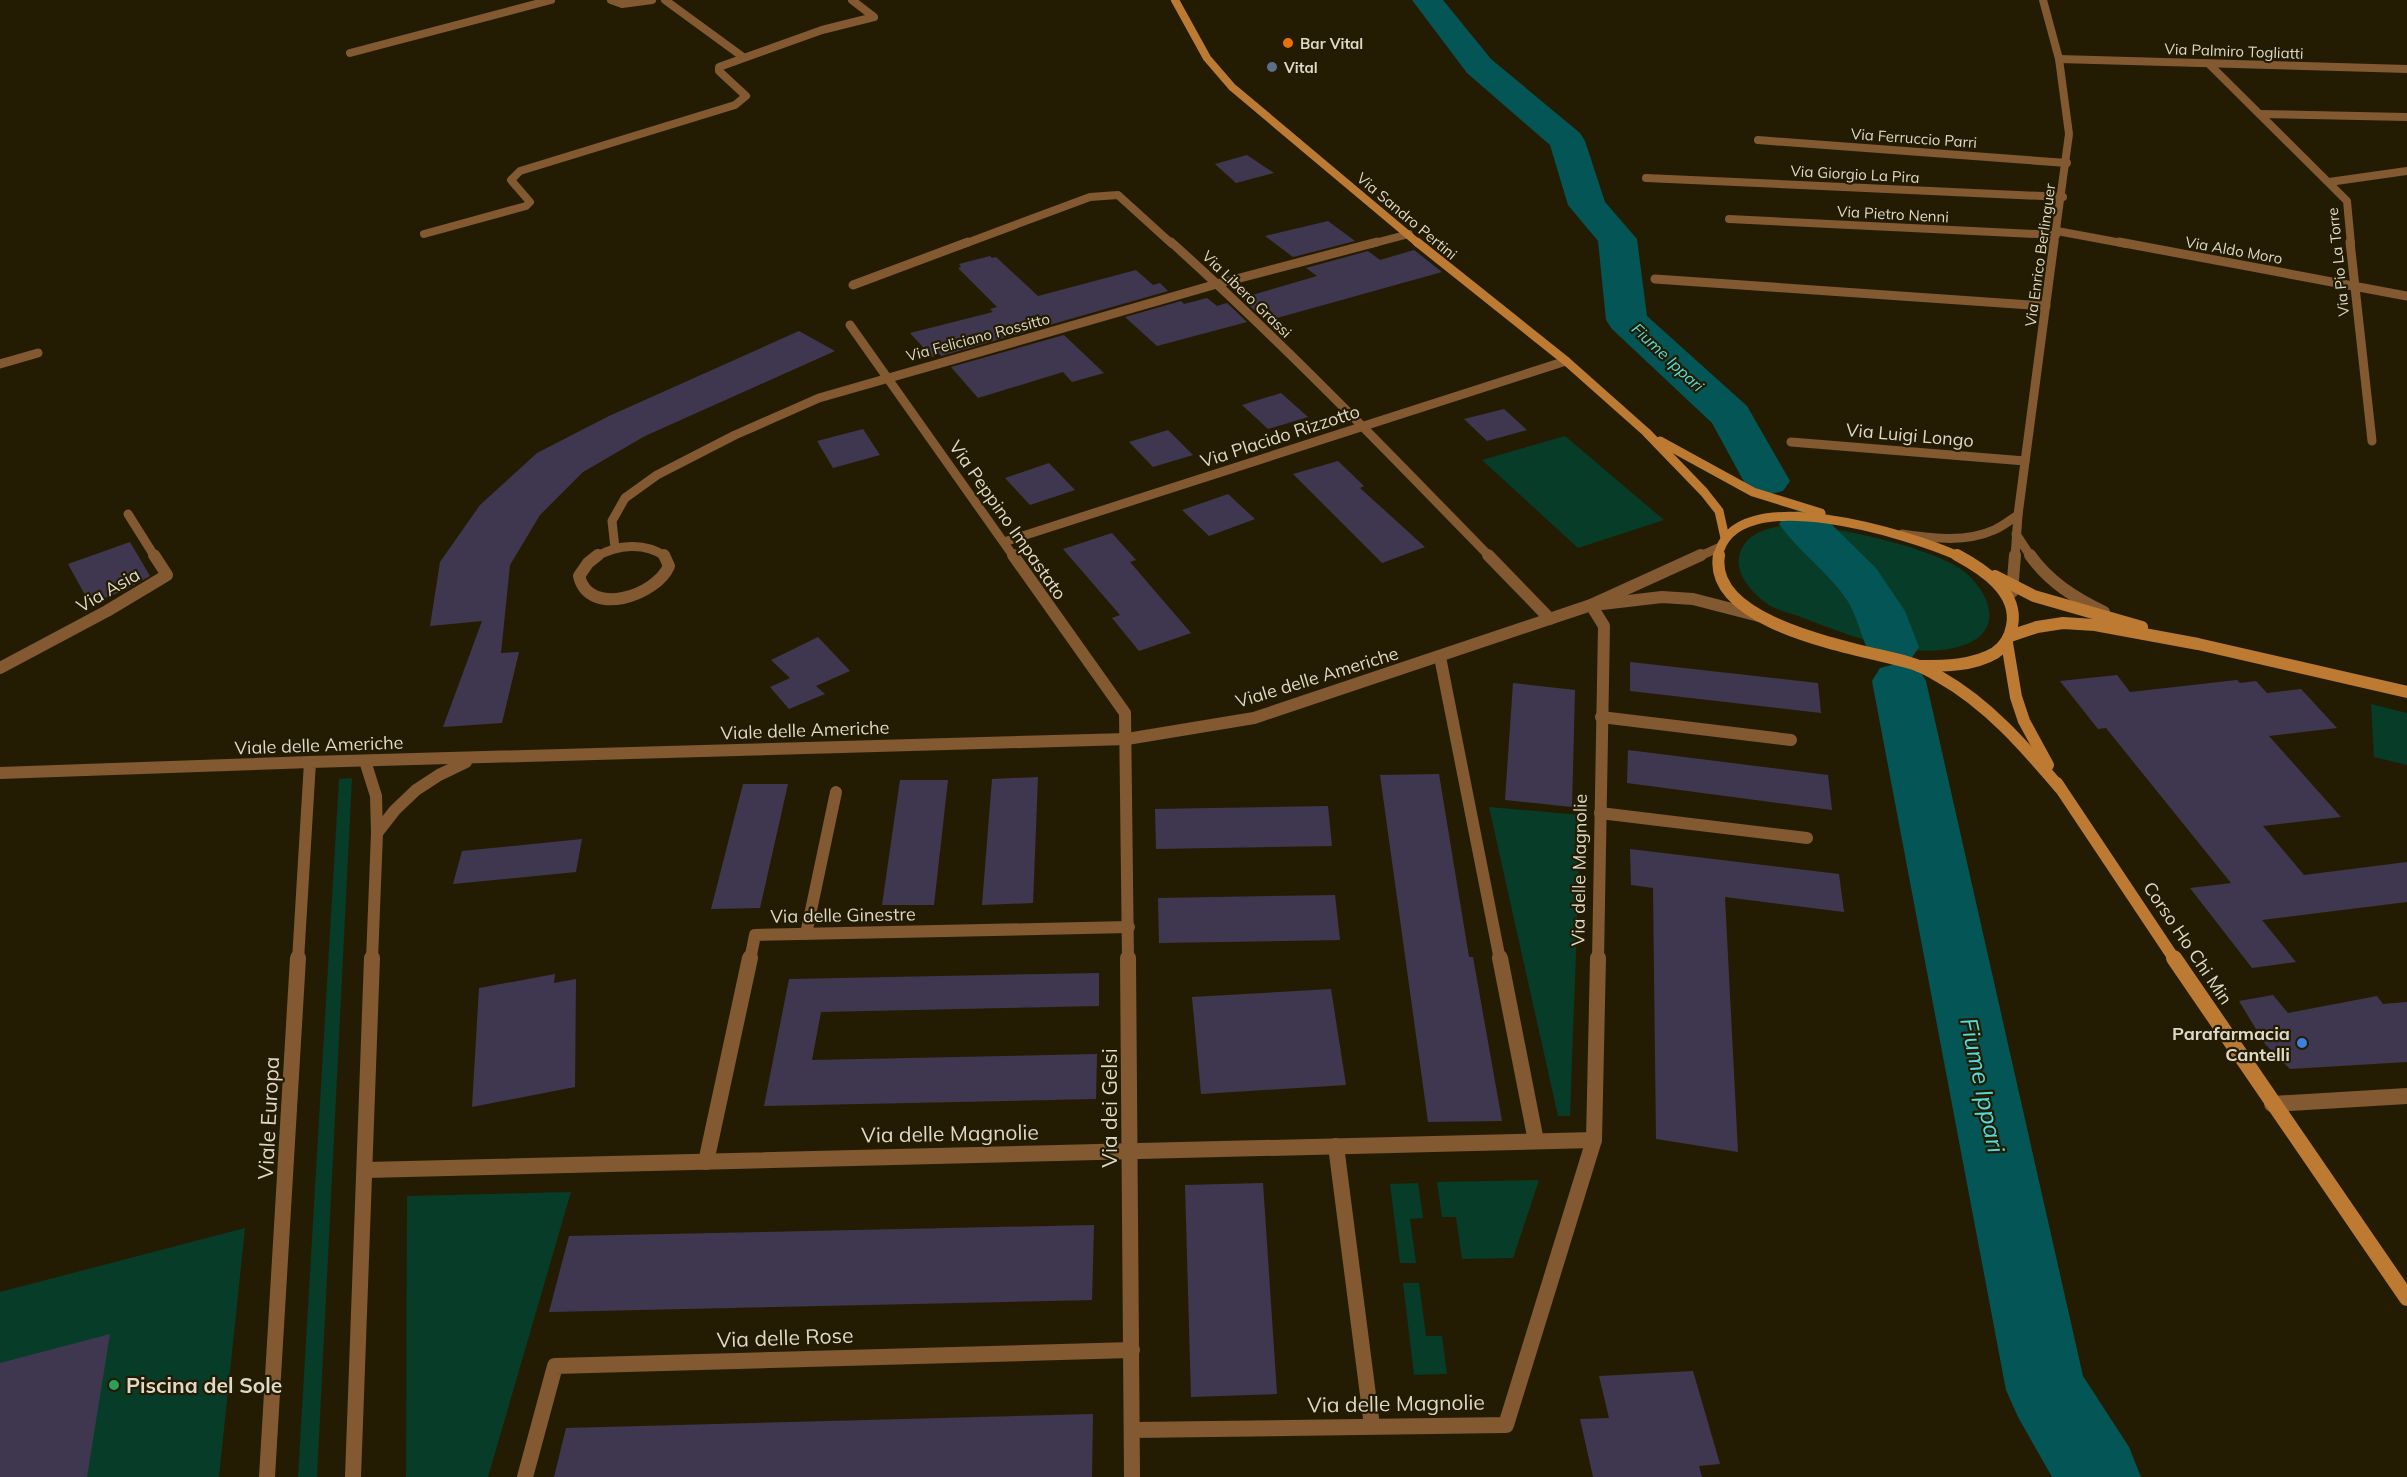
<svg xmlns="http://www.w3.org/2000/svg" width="2407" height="1477" font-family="Mulish,sans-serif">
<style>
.green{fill:#063c28}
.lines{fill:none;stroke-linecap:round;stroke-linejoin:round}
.river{fill:#045556;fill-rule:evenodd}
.building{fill:#3f3750}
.minor-far3{stroke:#825930;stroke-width:8}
.minor-far2{stroke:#825930;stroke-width:9}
.minor-far1{stroke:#825930;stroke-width:12}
.minor{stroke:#825930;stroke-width:16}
.tertiary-far3{stroke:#825930;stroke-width:8}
.tertiary-far2{stroke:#825930;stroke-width:9}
.tertiary-far1{stroke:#825930;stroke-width:12}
.tertiary{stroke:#825930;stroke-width:16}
.secondary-far3{stroke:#bc7a33;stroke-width:8}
.secondary-far2{stroke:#bc7a33;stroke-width:9}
.secondary-far1{stroke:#bc7a33;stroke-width:12}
.secondary{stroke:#bc7a33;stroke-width:16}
.food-dot{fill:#e8710a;stroke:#241c02;stroke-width:2}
.service-dot{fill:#5c6f8a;stroke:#241c02;stroke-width:2}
.shop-dot{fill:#3f7fe0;stroke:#241c02;stroke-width:2}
.leisure-dot{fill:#2e9e5b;stroke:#241c02;stroke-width:2}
.labels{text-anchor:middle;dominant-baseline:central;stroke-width:4.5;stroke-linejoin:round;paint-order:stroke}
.far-poi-label{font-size:15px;font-weight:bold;fill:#ded8c9;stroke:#241c02;text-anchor:start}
.far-street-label{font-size:15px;fill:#ded8c9;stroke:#241c02}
.far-water-label{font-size:16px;font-style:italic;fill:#55dbdd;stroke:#241c02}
.street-label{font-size:18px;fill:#ded8c9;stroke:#241c02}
.poi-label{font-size:18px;font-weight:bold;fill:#ded8c9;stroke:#241c02;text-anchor:end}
.near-street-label{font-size:21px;fill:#ded8c9;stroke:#241c02}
.near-poi-label{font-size:21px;font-weight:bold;fill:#ded8c9;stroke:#241c02;text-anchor:start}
.near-water-label{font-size:24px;font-style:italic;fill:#55dbdd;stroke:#241c02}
</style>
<rect width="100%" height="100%" fill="#241c02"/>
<g class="green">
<path d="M1565,436l99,84 -86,28 -96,-88z"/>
<path d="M1792,524c41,2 143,23 174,49 26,23 38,60 -5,73 -21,6 -42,6 -63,2 -34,-6 -68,-20 -100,-32 -9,-3 -21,-6 -29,-11 -16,-11 -36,-32 -29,-52 7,-22 32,-26 52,-29z"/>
<path d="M2371,704l36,9v52l-33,-8z"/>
<path d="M352,778l-35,699h-19l41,-698z"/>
<path d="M1489,807l92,8 -11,301h-12z"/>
<path d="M1539,1180l-26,78 -51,1 -6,-42h-14l-5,-35z"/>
<path d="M1418,1183l5,35 -13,1 6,44h-16l-10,-79z"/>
<path d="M571,1192l-83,285h-82l1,-281z"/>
<path d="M245,1228l-26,249h-219v-185z"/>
<path d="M1403,1283h16l7,53h16l5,38 -33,1z"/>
</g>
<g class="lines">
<g class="river">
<path d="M1412,0h31l48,59 89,74 5,8 20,61 32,37 10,77 100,90 43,75 -7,10 -17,4 -17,-4 -37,-68 -100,-94 -6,-9 -8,-79 -30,-36 -18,-60 -83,-72z"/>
<path d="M1804,509l17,5 55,54 29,43 14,36 -8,12 -19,5 -19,-5c-12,-18 -14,-40 -26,-59 -19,-28 -48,-48 -68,-76l8,-10z"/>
<path d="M1899,663l19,5 8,13 157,695 46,71 12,30h-89l-34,-60 -12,-27 -134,-709 8,-13z"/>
</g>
</g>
<g class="building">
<path d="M1247,155l27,18 -38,10 -21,-19z"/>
<path d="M1328,221l27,20 -62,16 -28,-21z"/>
<path d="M1414,250l28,22 -165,46 -3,-3 -12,3 -20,-20 75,-22 -11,-8 62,-17 12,9z"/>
<path d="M990,256l2,2 4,-1 42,39 98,-26 17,15 7,-2 8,8 -227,65 -1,-2 -8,3 -22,-24 83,-21 -3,-3 7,-2 -39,-39 3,-1 -2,-3z"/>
<path d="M1207,298l10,8 10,-3 20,19 -90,24 -32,-29 56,-16 3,3z"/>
<path d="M799,331l36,20 -190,85 -62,36 -43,43 -30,50 -9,88 18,-1 -17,71 -59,4 39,-106 -52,5 10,-64 40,-57 57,-52 72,-37z"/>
<path d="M1064,335l40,38 -32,9 -9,-10 -85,26 -27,-31z"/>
<path d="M1281,393l27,24 -40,12 -26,-24z"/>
<path d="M1504,409l23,21 -40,11 -23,-22z"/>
<path d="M863,429l17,26 -47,13 -16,-27z"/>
<path d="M1168,430l25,25 -40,12 -24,-25z"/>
<path d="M1338,461l26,25 -4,2 65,59 -43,16 -89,-89z"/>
<path d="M1049,463l26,27 -45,15 -25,-27z"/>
<path d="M1228,494l27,25 -46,17 -27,-26z"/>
<path d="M1112,533l24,27 -6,2 61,71 -52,18 -27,-33 8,-3 -57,-66z"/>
<path d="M130,542l20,34 -25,14 -35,14 -22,-40z"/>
<path d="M818,637l32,34 -34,15 9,8 -36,15 -19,-22 20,-9 -19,-18z"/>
<path d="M1630,662l188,21 3,30 -191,-22z"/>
<path d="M2117,675l13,17 107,-12 3,3 16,-2 11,12 34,-4 36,39 -68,8 72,81 -78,9 41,49 103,-13v40l-145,18 34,42 -44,6 -62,-80 41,-5 -125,-155 -8,1 -38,-48z"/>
<path d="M1513,683l62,7 -3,117 -67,-7z"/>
<path d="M1628,750l200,25 4,35 -205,-27z"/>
<path d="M1439,774l30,183h4l29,164 -74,1 -48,-347z"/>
<path d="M1038,777l-5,126 -51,2 10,-126z"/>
<path d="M900,780h48l-14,125h-52z"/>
<path d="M743,784h45l-28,124 -49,1z"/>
<path d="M1328,806l4,40 -176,3 -1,-40z"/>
<path d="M582,839l-6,33 -123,12 9,-33z"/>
<path d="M1630,849l209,25 5,38 -119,-15 13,255 -82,-13 -3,-251 -22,-3z"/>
<path d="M1335,895l5,45 -181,3 -1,-45z"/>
<path d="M1099,973v33l-278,6 -9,48 285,-6 -1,45 -332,7 25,-127z"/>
<path d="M555,974l-1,9 22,-4 -1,108 -103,20 7,-119z"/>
<path d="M1331,989l15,96 -145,9 -9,-97z"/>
<path d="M2273,995l15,18 89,-17 6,8 24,-2v60l-117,7 -25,-25 -26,-43z"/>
<path d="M1263,1183l14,211 -86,3 -6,-212z"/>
<path d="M1094,1225l-2,75 -543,12 20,-76z"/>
<path d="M110,1334l-23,143h-87v-114z"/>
<path d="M1693,1371l27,93 -21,2 3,11h-109l-13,-58 29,-1 -10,-42z"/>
<path d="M1093,1414l-1,63h-538l12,-49z"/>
</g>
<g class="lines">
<g class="minor-far3">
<path d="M611,0l11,4 30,-4"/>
<path d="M665,0l78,57"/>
<path d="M350,53l201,-53"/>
<path d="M2059,59l348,10"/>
<path d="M2209,64l138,137 4,43"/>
<path d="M2260,114l146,3"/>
<path d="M1758,140l309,23"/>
<path d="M1646,178l417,19"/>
<path d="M2329,182l78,-11"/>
<path d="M1729,219l327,16"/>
<path d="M2057,231l70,13"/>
<path d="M424,234l102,-28 4,-4 -19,-22 9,-9 215,-66 11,-9 -27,-25v-4l103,-37 52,-13 -22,-17"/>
<path d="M964,244l126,-47 28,-2 54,49"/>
<path d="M1371,244l38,-10"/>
</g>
<g class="minor-far2">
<path d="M1171,242c111,100 215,208 319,315"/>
<path d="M2119,242l288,54"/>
<path d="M2350,242l22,199"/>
<path d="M1655,279l391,27"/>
<path d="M853,285l115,-43"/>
<path d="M850,325l164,232"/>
<path d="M0,364l38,-11"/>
<path d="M1791,442l234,19"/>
<path d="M128,514l27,43"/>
<path d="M1004,542l562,-181"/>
<path d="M615,548l-3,-27 13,-23 32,-23 78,-40 84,-37 398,-114 160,-42"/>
<path d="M596,557c21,-13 50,-15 70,0"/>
</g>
<g class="minor-far1">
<path d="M598,555l-10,8 -9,13c10,42 77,20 90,-10l-5,-11"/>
<path d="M1013,555l112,158 3,247"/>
<path d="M1488,555l62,64"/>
<path d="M1591,605l13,21 -6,334"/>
<path d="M1440,657l60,303"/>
<path d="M0,668l107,-57 60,-36 -13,-20"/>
<path d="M1601,717l190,23"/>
<path d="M365,761l11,35 1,37"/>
<path d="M0,773l310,-11"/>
<path d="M1600,813l207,25"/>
<path d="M806,934l30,-142"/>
<path d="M750,960l5,-25 374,-8"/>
</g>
<g class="minor">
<path d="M1128,958l4,519"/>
<path d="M1500,958l36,183"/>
<path d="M2272,1104l135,-8"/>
<path d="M1336,1146l36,280"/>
<path d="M706,1162l44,-204"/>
<path d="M366,1170l1228,-30"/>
<path d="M1132,1430l374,-5 88,-285 4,-182"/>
<path d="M525,1477l30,-111 577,-16"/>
</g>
<path class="tertiary-far3" d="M2043,0l16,59 10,75 -15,110"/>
<g class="tertiary-far2">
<path d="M1902,534c30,4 63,9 92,-4 9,-4 16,-10 24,-15"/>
<path d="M2016,534l15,23"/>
<path d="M1698,557l22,-10"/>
<path d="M2015,557l3,-42 36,-273"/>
</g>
<g class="tertiary-far1">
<path d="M2030,555c19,27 45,43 74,57"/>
<path d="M2012,592l3,-37"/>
<path d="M1602,604l60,-7 31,2 66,17"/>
<path d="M298,960l12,-198 817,-23 127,-21 337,-113 110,-50"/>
<path d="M372,960l5,-127 18,-23 21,-20 23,-15 27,-13"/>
</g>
<g class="tertiary">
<path d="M267,1477l31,-519"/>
<path d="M353,1477l19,-519"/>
</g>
<path class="secondary-far3" d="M1175,0l32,58 25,29 187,157"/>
<g class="secondary-far2">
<path d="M1417,242l149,119 80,71 58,60 15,19 6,27"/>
<path d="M1660,441l93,51 68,21"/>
<path d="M1718,557c13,-80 197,-21 242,0"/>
</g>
<g class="secondary-far1">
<path d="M1719,555c-12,71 142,94 188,107 12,3 23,9 33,15 48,27 85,70 120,111"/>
<path d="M1995,576l39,20 108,31"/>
<path d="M2010,636l27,-9 26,-4 32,2 103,19 209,48"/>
<path d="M2007,643l9,54 8,24 24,44"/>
<path d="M1919,666c25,0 54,0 76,-13 10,-7 15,-15 17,-27 7,-34 -29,-57 -55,-71"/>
<path d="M2057,783l118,177"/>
</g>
<path class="secondary" d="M2174,958l233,340"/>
</g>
<circle class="food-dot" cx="1288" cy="43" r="6"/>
<circle class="service-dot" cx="1272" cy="67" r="6"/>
<circle class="shop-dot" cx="2302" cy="1043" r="6"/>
<circle class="leisure-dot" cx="114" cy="1385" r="6"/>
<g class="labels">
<g class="far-poi-label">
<text x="1300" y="43">Bar Vital</text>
<text x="1284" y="67">Vital</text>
</g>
<g class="far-street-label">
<text transform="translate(2234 51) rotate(2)">Via Palmiro Togliatti</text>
<text transform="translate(1914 138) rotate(4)">Via Ferruccio Parri</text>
<text transform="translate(1855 174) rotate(3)">Via Giorgio La Pira</text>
<text transform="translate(1893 214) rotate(3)">Via Pietro Nenni</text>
<text transform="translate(1407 216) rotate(40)">Via Sandro Pertini</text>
<text transform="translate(2234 250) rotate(10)">Via Aldo Moro</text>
<text transform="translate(2040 255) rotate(-82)">Via Enrico Berlinguer</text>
<text transform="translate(2338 262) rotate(-96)">Via Pio La Torre</text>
<text transform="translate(1247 294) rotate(44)">Via Libero Grassi</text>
<text transform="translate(978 337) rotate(-15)">Via Feliciano Rossitto</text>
</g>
<g class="far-water-label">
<text transform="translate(1668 357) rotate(43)">Fiume Ippari</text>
</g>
<g class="street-label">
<text transform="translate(1910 435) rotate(5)">Via Luigi Longo</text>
<text transform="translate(1280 436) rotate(-18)">Via Placido Rizzotto</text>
<text transform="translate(1008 520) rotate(55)">Via Peppino Impastato</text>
<text transform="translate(108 590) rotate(-30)">Via Asia</text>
<text transform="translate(1317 677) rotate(-17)">Viale delle Americhe</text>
<text transform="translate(805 730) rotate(-2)">Viale delle Americhe</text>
<text transform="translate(319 745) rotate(-2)">Viale delle Americhe</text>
<text transform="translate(1579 870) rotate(-89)">Via delle Magnolie</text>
<text transform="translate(843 915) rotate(-1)">Via delle Ginestre</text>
<text transform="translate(2188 943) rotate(56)">Corso Ho Chi Min</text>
</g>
<g class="poi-label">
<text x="2290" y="1033">Parafarmacia<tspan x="2290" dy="21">Cantelli</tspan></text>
</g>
<g class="near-street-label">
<text transform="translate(1109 1108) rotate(-90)">Via dei Gelsi</text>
<text transform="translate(268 1118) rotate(-87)">Viale Europa</text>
<text transform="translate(950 1133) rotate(-1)">Via delle Magnolie</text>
<text transform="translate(785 1337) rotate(-2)">Via delle Rose</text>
<text transform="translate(1396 1403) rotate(-1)">Via delle Magnolie</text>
</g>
<g class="near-poi-label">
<text x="126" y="1385">Piscina del Sole</text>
</g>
<g class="near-water-label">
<text transform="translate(1983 1085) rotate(78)">Fiume Ippari</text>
</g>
</g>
</svg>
